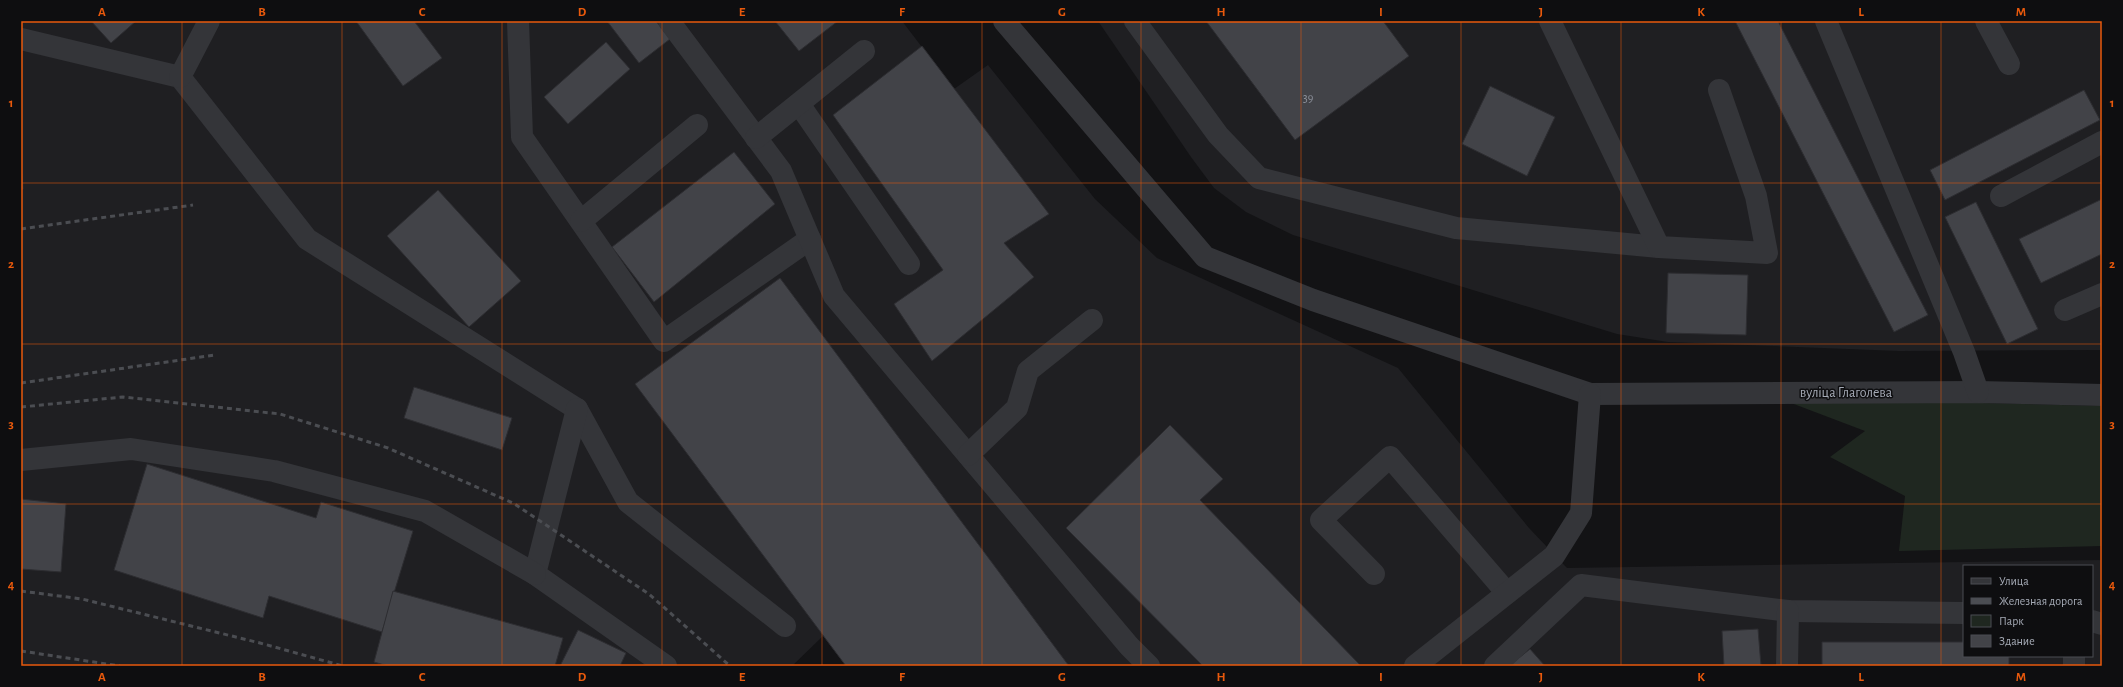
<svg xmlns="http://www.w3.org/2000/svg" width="2123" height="687" font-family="'Alegreya Sans',sans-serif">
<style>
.built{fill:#1f1f22;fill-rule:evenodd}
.green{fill:#1f2720}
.building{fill:#424348;stroke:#2d2d31}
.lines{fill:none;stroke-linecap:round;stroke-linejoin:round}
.minor{stroke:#343539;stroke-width:22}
.rail{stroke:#4b4d52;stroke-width:3;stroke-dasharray:5 4;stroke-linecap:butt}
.grid{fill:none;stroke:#e8590c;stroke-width:1;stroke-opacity:0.55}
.labels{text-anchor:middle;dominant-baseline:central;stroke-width:3;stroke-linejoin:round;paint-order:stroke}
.number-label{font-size:12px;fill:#8c909a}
.street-label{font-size:14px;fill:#a5aab5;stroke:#0e0e10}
.neatline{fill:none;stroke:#e8590c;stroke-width:1.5}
.grid-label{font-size:13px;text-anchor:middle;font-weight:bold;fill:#e8590c}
</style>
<rect width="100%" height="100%" fill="#131315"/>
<g class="built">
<path d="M21,21h881l52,68 34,-24 107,134 62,59 241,110 131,160 38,40 535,-8v106h-1256l-23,-30 -31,30h-771zM1964,566h128v90h-128z"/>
<path d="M1098,21h1004v329l-203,1 -231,-9 -51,-8 -324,-99 -47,-23 -32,-24 -23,-31z"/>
</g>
<path class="green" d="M1778,398l324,8v140l-203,5 6,-55 -75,-39 35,-26z"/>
<g class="building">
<path d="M91,21h45l-25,22z"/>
<path d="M356,21h58l28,37 -39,28z"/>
<path d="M607,21h49l14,18 -31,24z"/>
<path d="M775,21h63l-39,30z"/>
<path d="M1206,21h177l26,35 -114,84z"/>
<path d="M1735,21h43l150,294 -34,17z"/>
<path d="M606,42l24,27 -62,55 -24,-27z"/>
<path d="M922,46l127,168 -45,29 30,34 -102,84 -38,-57 49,-34 -110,-155z"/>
<path d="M1490,86l65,31 -28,59 -65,-32z"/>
<path d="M2084,90l16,30 -155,80 -15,-30z"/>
<path d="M734,152l41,52 -121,98 -42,-55z"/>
<path d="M21,162l2,27h-2z"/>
<path d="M438,190l83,91 -52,46 -82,-91z"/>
<path d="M2102,199v55l-61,29 -22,-44z"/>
<path d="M1976,202l62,127 -31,15 -62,-127z"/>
<path d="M1668,273l80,2 -2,60 -80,-2z"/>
<path d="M780,278l289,388h-223l-211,-282z"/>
<path d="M414,387l98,31 -10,32 -98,-32z"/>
<path d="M1170,425l53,54 -23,21 161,166h-158l-137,-138z"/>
<path d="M147,464l169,54 5,-16 92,29 -31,101 -113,-36 -6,22 -149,-48z"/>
<path d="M21,499l45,5 -5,68 -40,-3z"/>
<path d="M393,591l170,47 -8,28h-167l-14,-4z"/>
<path d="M1758,629l3,37h-37l-2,-35z"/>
<path d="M578,630l48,23 -6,13h-60z"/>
<path d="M1822,642h142v14h45v10h-187z"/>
<path d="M1530,649l15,17h-36z"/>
</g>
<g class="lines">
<g class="minor">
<path d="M518,21l4,116 142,204 146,-102"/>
<path d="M669,21l112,150 53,125 295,350 20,20"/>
<path d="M1004,21l201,236 108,43 277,94 388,-2 124,3"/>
<path d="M1135,21l83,114 41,43 197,50 203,19"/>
<path d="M1550,21l109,226 108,6 -11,-57 -37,-106"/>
<path d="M1826,21l138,331 14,40"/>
<path d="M1986,21l23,43"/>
<path d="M21,39l159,38 127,162 270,170 51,93 157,124"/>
<path d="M180,77l29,-56"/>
<path d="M799,104l110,160"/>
<path d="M756,138l108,-87"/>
<path d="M2001,196l101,-54"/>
<path d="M581,221l116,-96"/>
<path d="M2065,310l37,-16"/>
<path d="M577,409l-42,165 131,92"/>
<path d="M968,455l49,-47 11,-37 64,-51"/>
<path d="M21,460l110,-11 143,22 151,40 110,63"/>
<path d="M1374,574l-53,-54 69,-63 117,136"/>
<path d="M2092,621l10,3"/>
<path d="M1415,666l139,-110 27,-43 9,-119"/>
<path d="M1495,666l86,-81 207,26 176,2"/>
<path d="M1787,666l1,-55"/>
<path d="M2074,666v-10"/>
</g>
<g class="rail">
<path d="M21,229l172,-24"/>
<path d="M21,383l194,-28"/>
<path d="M21,407l102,-10 157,17 108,34 125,55 136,91 81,72"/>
<path d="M21,591l61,8 178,44 83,23"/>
<path d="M21,651l99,15"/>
</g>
</g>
<path class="grid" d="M182,21v645M342,21v645M502,21v645M662,21v645M822,21v645M982,21v645M1141,21v645M1301,21v645M1461,21v645M1621,21v645M1781,21v645M1941,21v645M21,183h2081M21,344h2081M21,504h2081"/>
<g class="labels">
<g class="number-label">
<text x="1308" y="98">39</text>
</g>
<g class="street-label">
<text x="1846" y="393">вуліца Глаголева</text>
</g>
</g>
<rect width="2123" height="687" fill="none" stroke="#0e0e10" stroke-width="44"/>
<rect x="1963" y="565" width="130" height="92" fill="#0e0e10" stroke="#4a4c52"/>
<rect x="1971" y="578" width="20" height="6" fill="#343539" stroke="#4a4c52"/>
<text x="1999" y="585" font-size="12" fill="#a5aab5">Улица</text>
<rect x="1971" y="598" width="20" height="6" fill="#4b4d52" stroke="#4a4c52"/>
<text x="1999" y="605" font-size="12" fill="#a5aab5">Железная дорога</text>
<rect x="1971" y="615" width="20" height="12" fill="#1f2720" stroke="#4a4c52"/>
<text x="1999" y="625" font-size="12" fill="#a5aab5">Парк</text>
<rect x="1971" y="635" width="20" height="12" fill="#424348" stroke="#4a4c52"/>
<text x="1999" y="645" font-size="12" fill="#a5aab5">Здание</text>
<rect x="22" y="22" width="2079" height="643" class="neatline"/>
<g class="grid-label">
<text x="102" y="16">A</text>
<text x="262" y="16">B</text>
<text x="422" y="16">C</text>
<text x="582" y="16">D</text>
<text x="742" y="16">E</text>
<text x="902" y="16">F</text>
<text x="1062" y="16">G</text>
<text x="1221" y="16">H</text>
<text x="1381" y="16">I</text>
<text x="1541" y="16">J</text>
<text x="1701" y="16">K</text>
<text x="1861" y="16">L</text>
<text x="2021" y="16">M</text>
<text x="11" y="107">1</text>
<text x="2112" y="107">1</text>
<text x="11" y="268">2</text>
<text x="2112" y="268">2</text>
<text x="11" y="428">3</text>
<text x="2112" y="428">3</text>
<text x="11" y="589">4</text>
<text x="2112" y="589">4</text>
<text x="102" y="681">A</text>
<text x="262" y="681">B</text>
<text x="422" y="681">C</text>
<text x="582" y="681">D</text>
<text x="742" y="681">E</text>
<text x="902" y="681">F</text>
<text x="1062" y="681">G</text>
<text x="1221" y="681">H</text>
<text x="1381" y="681">I</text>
<text x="1541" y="681">J</text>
<text x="1701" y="681">K</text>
<text x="1861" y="681">L</text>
<text x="2021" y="681">M</text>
</g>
</svg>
